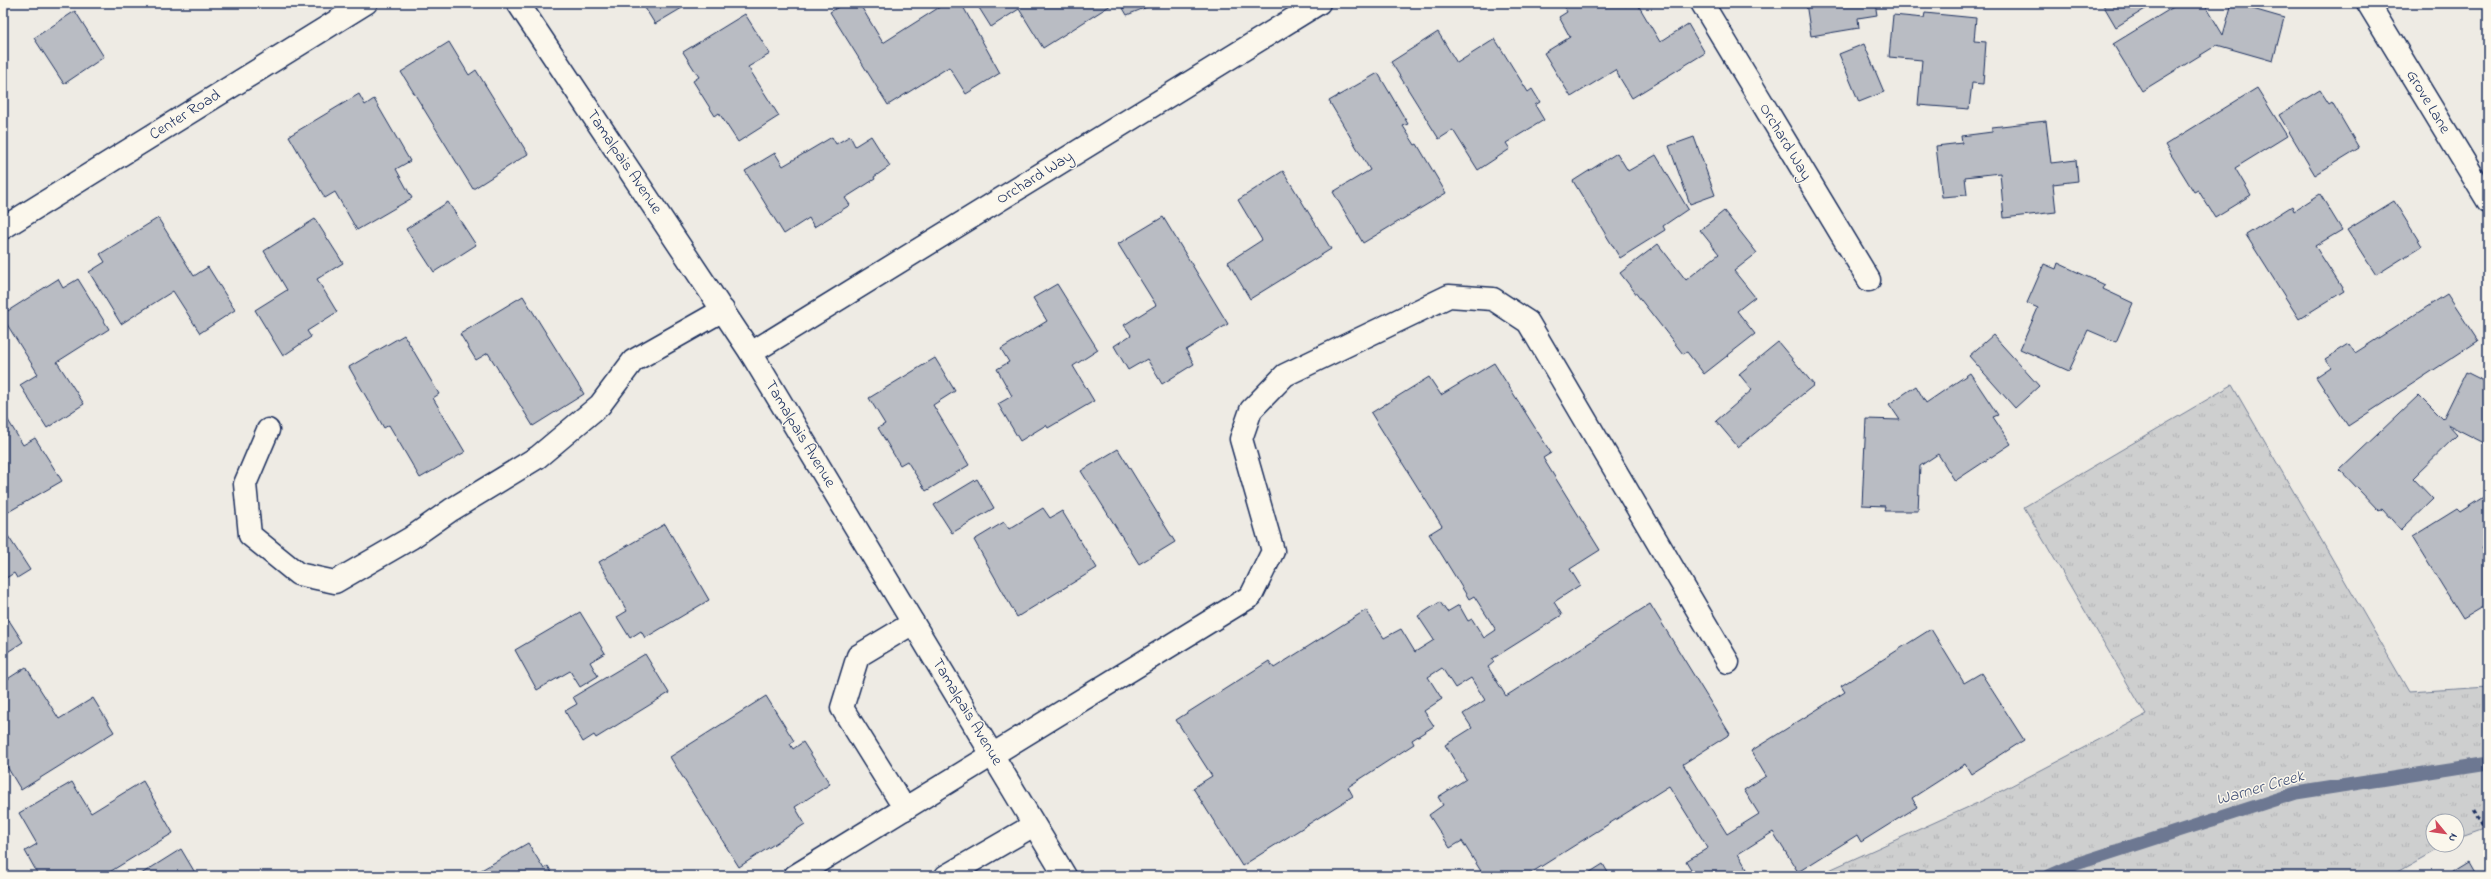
<svg xmlns="http://www.w3.org/2000/svg" width="2491" height="879" font-family="'Indie Flower',sans-serif">
<style>
.grass{fill:url(#grass-tufts);stroke:#747f96}
.lines{fill:none;stroke-linecap:round;stroke-linejoin:round}
.stream{stroke:#6d7892;stroke-width:13}
.building{fill:#b9bcc3;stroke:#1b2f5e}
.lane-casing{stroke:#1b2f5e;stroke-width:25}
.street-casing{stroke:#1b2f5e;stroke-width:25}
.secondary-casing{stroke:#1b2f5e;stroke-width:25}
.path{stroke:#1b2f5e;stroke-width:2.5;stroke-dasharray:4 3;stroke-linecap:butt}
.lane{stroke:#fbf7ec;stroke-width:22}
.street{stroke:#fbf7ec;stroke-width:22}
.secondary{stroke:#fbf7ec;stroke-width:22}
.labels{text-anchor:middle;dominant-baseline:central;stroke-width:3;stroke-linejoin:round;paint-order:stroke}
.street-label{font-size:16px;fill:#1b2f5e;stroke:#fbf7ec}
.water-label{font-size:17px;font-style:italic;fill:#445378;stroke:#fbf7ec}
</style>
<defs>
<pattern id="grass-tufts" width="24" height="20" patternUnits="userSpaceOnUse"><rect width="24" height="20" fill="#cecfcf"/><path d="M3 7l-1-3M5 7V3M7 7l1-3M15 17l-1-3M17 17v-4M19 17l1-3" fill="none" stroke="#b0b2b4"/></pattern>
</defs>
<rect width="100%" height="100%" fill="#eeebe4"/>
<filter id="ink" filterUnits="userSpaceOnUse"><feTurbulence type="fractalNoise" baseFrequency=".025" numOctaves="2"/><feDisplacementMap in="SourceGraphic" scale="8" xChannelSelector="R" yChannelSelector="G"/><feConvolveMatrix kernelMatrix="1 2 1 2 8 2 1 2 1" color-interpolation-filters="sRGB"/></filter>
<g filter="url(#ink)">
<path class="grass" d="M2232,385l177,307 79,-5v140l-31,11v-17h-24v24h12l-55,31h-574l168,-76 162,-85 -122,-208z"/>
<g class="lines">
<path class="stream" d="M2049,876l27,-12 220,-71 192,-30"/>
</g>
<g class="building">
<path d="M642,3h44l1,2 -32,19z"/>
<path d="M845,3h14l24,40 63,-40h15l39,70 -34,21 -17,-27 -61,38 -58,-93z"/>
<path d="M976,3h134l1,2 -68,43 -24,-39 -28,18z"/>
<path d="M1120,3h37l-30,12z"/>
<path d="M1562,3h61l2,3 12,-3 23,39 28,-18 17,29 -73,45 -17,-28 -44,27 -27,-44 26,-16 -11,-20 8,-5z"/>
<path d="M1806,3h69l2,12 -19,3 1,10 -48,8z"/>
<path d="M2102,3h53l-39,24z"/>
<path d="M2180,3h24l19,32 9,-32 52,15 -11,43 -56,-16 -75,46 -29,-47z"/>
<path d="M75,11l29,46 -40,27 -30,-46z"/>
<path d="M1925,13l51,5 -2,23 12,1 -3,42 -11,-1 -3,26 -51,-4 4,-45 -33,-3 4,-42 31,3z"/>
<path d="M745,14l25,40 -22,13 31,49 -41,26 -19,-29 -4,3 -22,-35 6,-4 -16,-25z"/>
<path d="M1438,32l19,31 38,-24 33,53 4,-3 8,13 -5,3 9,15 -38,23 4,6 -32,21 -25,-40 -14,9 -48,-77z"/>
<path d="M449,42l20,33 7,-5 52,84 -55,35 -72,-117z"/>
<path d="M1864,44l20,48 -25,10 -20,-48z"/>
<path d="M1378,73l30,51 -5,2 12,19 2,-1 29,49 -83,50 -30,-51 37,-22 -41,-69z"/>
<path d="M2257,88l30,48 -52,32 16,27 -36,22 -17,-27 -4,2 -29,-47z"/>
<path d="M2320,90l9,14 3,-2 27,46 -44,27 -36,-60z"/>
<path d="M359,94l6,11 9,-6 36,62 -14,8 16,29 -55,32 -22,-38 -10,6 -36,-62z"/>
<path d="M2046,121l5,42 25,-3 2,21 -25,3 3,28 -52,6 -4,-45 -35,4 2,18 -25,2 -6,-51 26,-3 -1,-7 31,-4v-5z"/>
<path d="M850,136l5,10 16,-10 19,30 -16,11 1,2 -30,19 5,7 -36,22 -5,-9 -25,16 -39,-63 30,-18 8,13 49,-29 4,7z"/>
<path d="M1694,137l21,58 -25,9 -21,-58z"/>
<path d="M1617,153l11,18 28,-16 32,54 -25,17 2,4 -45,28 -47,-77z"/>
<path d="M1283,171l48,78 -81,50 -22,-37 34,-22 -24,-40z"/>
<path d="M2320,194l22,36 -27,16 29,45 -45,28 -53,-84 46,-29 2,5z"/>
<path d="M2394,201l28,45 -46,29 -29,-45z"/>
<path d="M448,202l28,43 -42,27 -28,-43z"/>
<path d="M1724,211l33,42 -23,18 21,26 -18,14 18,23 -51,40 -17,-22 -4,2 -63,-81 38,-29 28,36 33,-26 -19,-24z"/>
<path d="M1163,217l65,107 -42,26 8,14 -32,20 -15,-25 -19,11 -14,-24 17,-11 -7,-10 32,-20 -38,-61z"/>
<path d="M158,218l36,58 14,-9 27,43 -35,23 -27,-42 -52,33 -32,-52 16,-10 -5,-8z"/>
<path d="M315,219l28,44 -26,16 20,33 -30,19 4,6 -28,19 -28,-46 32,-20 -23,-39z"/>
<path d="M2058,263l47,22 -2,4 30,14 -17,39 -28,-12 -19,41 -49,-22 18,-41 -11,-5 17,-39 12,5z"/>
<path d="M58,279l5,9 15,-9 31,50 -52,33 27,42 -37,24 -27,-43 18,-11 -35,-56v-4z"/>
<path d="M1057,284l41,66 -25,16 21,35 -46,27 -2,-3 -26,16 -22,-37 14,-8 -15,-27 12,-7 -8,-13 46,-28 -14,-23z"/>
<path d="M2447,294l31,47 -130,85 -32,-49 15,-10 -6,-8 24,-15 6,9z"/>
<path d="M523,296l61,98 -51,32 -45,-73 -12,7 -16,-26z"/>
<path d="M404,335l35,59 -6,4 32,54 -45,26 -31,-53 -5,3 -35,-61z"/>
<path d="M1993,335l46,51 -24,22 -46,-52z"/>
<path d="M1778,342l36,43 -76,62 -22,-26 36,-31 -13,-16z"/>
<path d="M935,358l20,33 -22,14 36,60 -43,26 -19,-30 -7,4 -22,-37 7,-4 -16,-26z"/>
<path d="M1494,363l57,90 -8,5 57,92 -30,19 10,16 -26,17 8,13 -70,44 2,3 -6,5 18,29 144,-92 80,130 -47,30 44,70 32,-20 -15,-24 22,-14 -15,-25 94,-59 -4,-6 90,-57 33,54 17,-10 43,67 -53,34 -6,-10 -53,34 5,9 -56,35 -4,-7 -59,37 -25,-40 -35,22 13,22h-56l-9,-15 22,-13 -39,-62 -143,90h-42l-22,-35 -12,7 -21,-33 14,-10 -5,-8 28,-18 -21,-34 27,-17 -9,-14 22,-14 -14,-22 -16,10 -13,-20 -14,9 14,22 -18,12 10,15 -22,14 2,4 -66,43 5,9 -111,70 -49,-78 19,-12 -36,-56 93,-59 5,7 92,-58 18,28 17,-9 14,23 19,-12 -16,-24 22,-14 7,10 12,-7 9,16 4,-2 12,19 12,-8 -22,-34 -5,3 -40,-65 13,-8 -71,-113 58,-36 12,18z"/>
<path d="M2466,372l22,11v62l-41,-21 10,11 -44,43 20,21 -32,31 -19,-21 -3,2 -39,-41 79,-75 24,24z"/>
<path d="M1970,373l28,42 -5,2 18,27 -56,37 -17,-27 -18,12 -2,45h-34l1,-5 -23,-1 4,-86 34,1 -11,-16 27,-18 10,17z"/>
<path d="M3,412l20,33 12,-7 27,43 -59,34z"/>
<path d="M1118,449l57,93 -36,22 -58,-93z"/>
<path d="M977,479l17,29 -42,25 -18,-28z"/>
<path d="M2485,496l3,5v43l-7,4 7,11v45l-25,15 -51,-82 45,-28 3,3z"/>
<path d="M1043,508l7,10 12,-7 35,57 -80,49 -43,-77 30,-18 5,7z"/>
<path d="M665,524l44,76 -64,38 -4,-7 -11,7 -13,-21 10,-6 -28,-49z"/>
<path d="M8,536l22,34 -13,8 -3,-5 -11,7v-41z"/>
<path d="M3,611l20,31 -20,13z"/>
<path d="M580,612l25,41 -15,9 8,14 -18,11 -10,-16 -33,19 -22,-40z"/>
<path d="M645,654l24,39 -73,45 -2,-3 -11,7 -18,-31 12,-7 -4,-7z"/>
<path d="M26,667l33,52 34,-21 21,34 -93,58 -18,-30v-78z"/>
<path d="M766,696l28,45 -4,3 3,5 10,-7 27,42 -35,23 10,17 -66,43 -69,-110z"/>
<path d="M143,781l30,52 -70,43h-64l-14,-25 12,-7 -18,-31 53,-31 19,31z"/>
<path d="M528,843l16,26 4,-3 6,10h-83z"/>
<path d="M181,849l16,27h-59z"/>
<path d="M2468,862l8,14h-31z"/>
<path d="M1603,864l7,12h-26z"/>
</g>
<g class="lines">
<defs>
<g id="lane">
<path d="M268,430l-23,54 5,51 48,39 37,8 76,-44 40,-28 87,-53 62,-52 33,-44 90,-51"/>
<path d="M905,809l-63,-101 16,-52 55,-33"/>
<path d="M795,876l456,-280 22,-45 -32,-112 10,-29 34,-35 164,-79 44,3 35,23 200,340"/>
<path d="M946,876l88,-51"/>
</g>
<g id="street">
<path d="M1702,3l167,277"/>
<path d="M2368,3l120,198"/>
<path d="M3,228l363,-225"/>
<path d="M751,353l568,-350"/>
</g>
<path id="secondary" d="M518,3l233,350 314,523"/>
</defs>
<use href="#lane" class="lane-casing"/>
<use href="#street" class="street-casing"/>
<use href="#secondary" class="secondary-casing"/>
<path class="path" d="M2474,810l14,23"/>
<use href="#lane" class="lane"/>
<use href="#street" class="street"/>
<use href="#secondary" class="secondary"/>
</g>
</g>
<g class="labels">
<g class="street-label">
<text transform="translate(2428 102) rotate(59)">Grove Lane</text>
<text transform="translate(185 115) rotate(-32)">Center Road</text>
<text transform="translate(1785 142) rotate(59)">Orchard Way</text>
<text transform="translate(624 162) rotate(56)">Tamalpais Avenue</text>
<text transform="translate(1035 178) rotate(-32)">Orchard Way</text>
<text transform="translate(800 434) rotate(59)">Tamalpais Avenue</text>
<text transform="translate(967 712) rotate(59)">Tamalpais Avenue</text>
</g>
<g class="water-label">
<text transform="translate(2260 788) rotate(-16)">Warner Creek</text>
</g>
</g>
<rect width="2491" height="879" fill="none" stroke="#fbf7ec" stroke-width="16"/>
<rect x="8" y="8" width="2475" height="863" fill="none" stroke="#1b2f5e" stroke-width="1.5" filter="url(#ink)"/>
<g transform="translate(2445 833) rotate(119)"><circle r="19" fill="#fbf7ec" stroke="#a1a7b3"/>
<path d="M0-3L7 15L0 10L-7 15Z" fill="#d1495b"/>
<text y="-6" font-size="11" font-weight="bold" text-anchor="middle" fill="#1b2f5e">N</text>
</g>
</svg>
